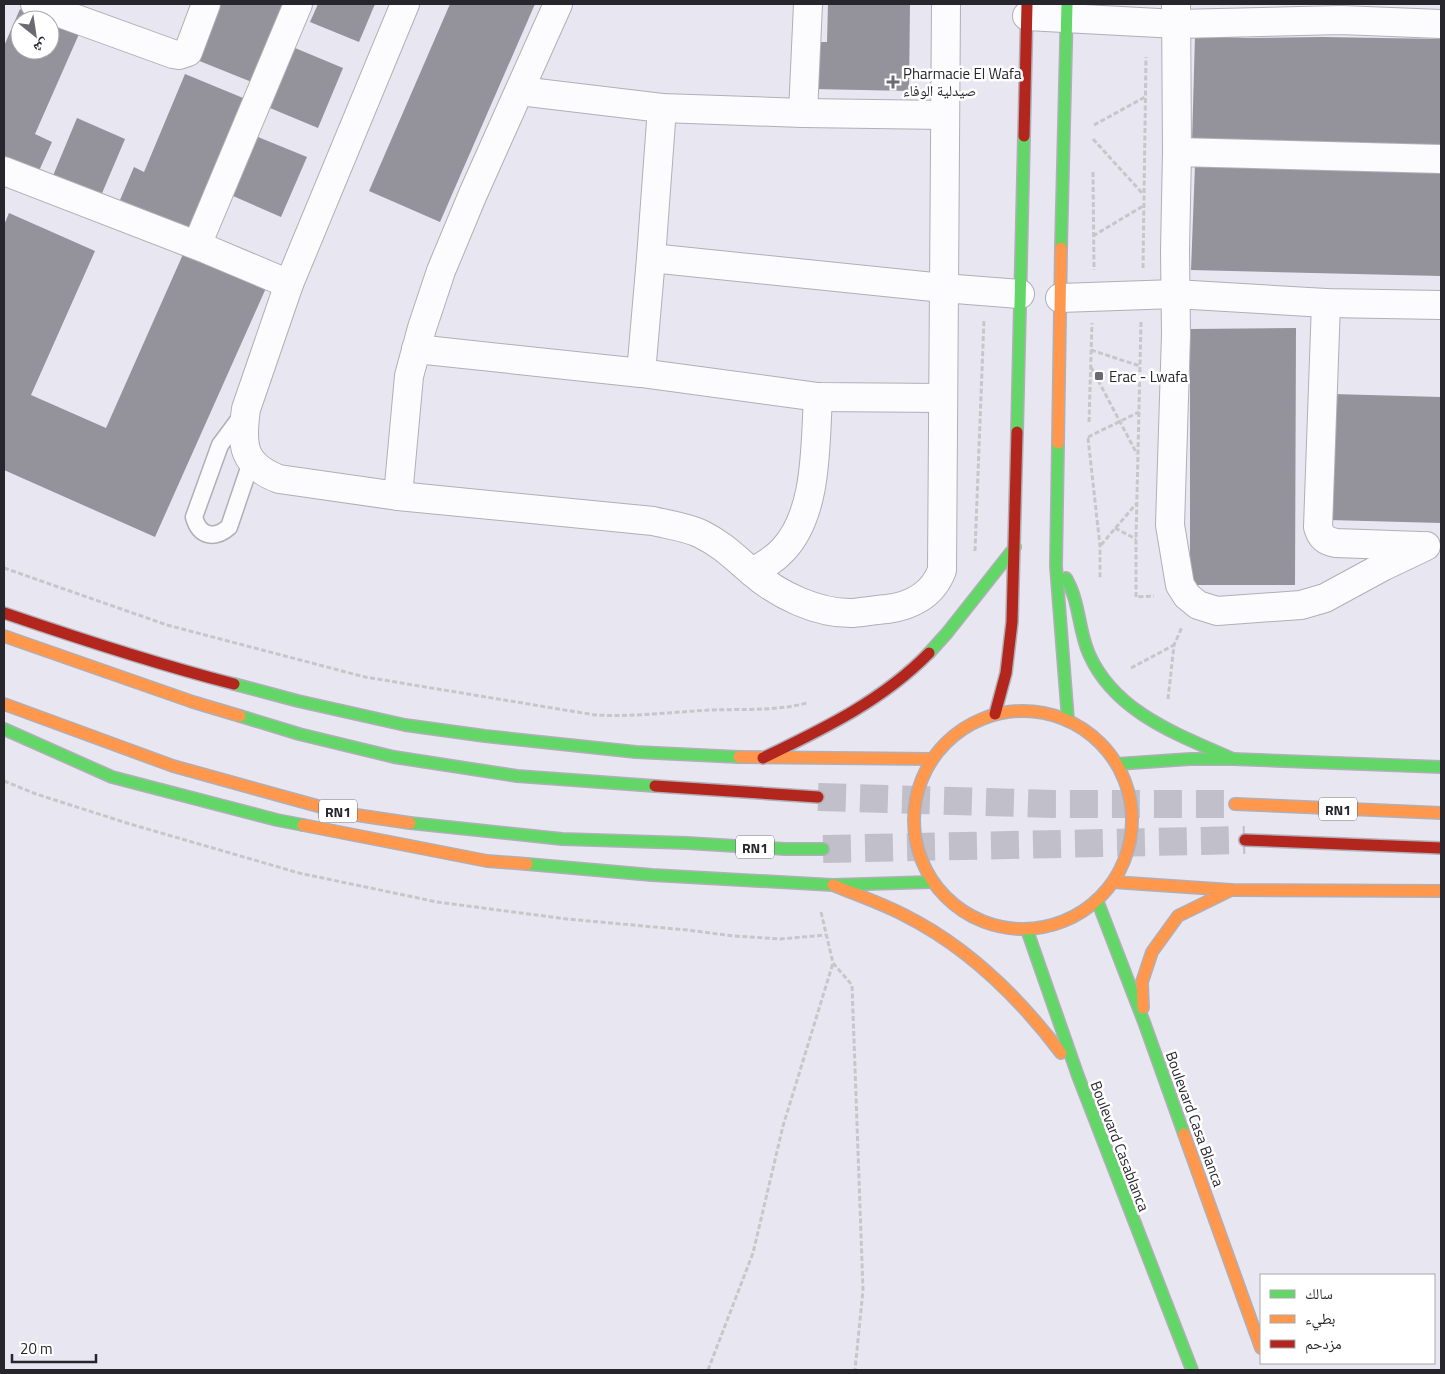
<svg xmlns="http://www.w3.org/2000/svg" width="1445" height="1374" font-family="'Titillium Web','Noto Naskh Arabic',sans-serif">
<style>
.building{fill:#94929b}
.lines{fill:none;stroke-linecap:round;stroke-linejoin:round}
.highway-tunnel{stroke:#c1c0ca;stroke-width:28;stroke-dasharray:28 14;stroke-linecap:butt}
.lane-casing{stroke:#b0afb7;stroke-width:19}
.street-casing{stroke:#b0afb7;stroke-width:30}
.fast-casing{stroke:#b0afb7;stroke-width:14}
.slow-casing{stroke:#b0afb7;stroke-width:14}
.jam-casing{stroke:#b0afb7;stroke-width:14}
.path{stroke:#c7c7ca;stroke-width:3;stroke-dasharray:5 2.5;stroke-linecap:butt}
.lane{stroke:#fcfbfd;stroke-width:16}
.street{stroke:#fcfbfd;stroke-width:28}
.fast{stroke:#63d668;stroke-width:11}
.slow{stroke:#ff974d;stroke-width:11}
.jam{stroke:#b3261e;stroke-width:11}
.poi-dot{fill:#6b6972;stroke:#fff;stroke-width:2}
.labels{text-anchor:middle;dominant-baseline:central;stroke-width:5;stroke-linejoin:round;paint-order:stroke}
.shield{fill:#fff;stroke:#68676c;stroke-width:1}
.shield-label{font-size:14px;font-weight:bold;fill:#27262d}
.poi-label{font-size:15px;fill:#27262d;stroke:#fff;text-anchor:start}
.street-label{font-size:15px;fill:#27262d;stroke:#fff}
</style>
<rect width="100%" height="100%" fill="#e8e6f1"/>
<g class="building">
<path d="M219,4h73l-33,81 -62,-25z"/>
<path d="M318,4h57l-16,38 -49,-20z"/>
<path d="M450,4h85l-95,218 -71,-31z"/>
<path d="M828,4h82l-1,87 -95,-2 1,-47h12z"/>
<path d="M20,9l25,11h-25v30h30v-28l29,12 -44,100 17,8 -14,31 -34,-14v-113z"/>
<path d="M1195,36l51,2 76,-1 119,2v106l-249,-3z"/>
<path d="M295,48l48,20 -25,60 -48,-20z"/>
<path d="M185,74l63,26 -55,130 -73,-30 14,-33 10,5z"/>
<path d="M77,118l48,21 -25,59 -48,-20z"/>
<path d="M258,137l49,20 -26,60 -48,-21z"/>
<path d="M1195,165l246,6v105l-250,-6z"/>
<path d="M9,213l86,38 -64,144 75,33 78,-176 82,36 -111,249 -151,-67v-245z"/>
<path d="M1296,328l-1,257h-105v-256z"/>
<path d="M1332,394l109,3v126l-112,-3z"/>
</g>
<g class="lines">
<g class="highway-tunnel">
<path d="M818,797l236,7h181"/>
<path d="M823,849l422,-9"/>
</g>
<defs>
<path id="lane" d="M243,414l-23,31 -26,72c5,19 20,23 35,10l22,-65"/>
<g id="street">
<path d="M35,4l138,50 6,1 9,-3 18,-48"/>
<path d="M405,4l-116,280 -43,125c-5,36 -4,56 33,70l119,17 255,25c16,4 34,6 48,13 22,11 33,23 51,38 26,23 66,42 101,41 11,-1 22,-3 34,-4 24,-3 46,-14 55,-39l4,-566"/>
<path d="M1176,4l1,148"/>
<path d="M1027,16l150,8 164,-4 100,4"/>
<path d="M520,91l142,17 141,5 142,2"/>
<path d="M803,113l5,-109"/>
<path d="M4,171l202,78 83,35"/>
<path d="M197,245l101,-241"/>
<path d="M651,258l292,30 77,6"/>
<path d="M1060,298l115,-4 151,9 115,2"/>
<path d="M1326,303l-8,224c3,11 8,14 18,16l84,3"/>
<path d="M416,349l225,24 177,24 125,1"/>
<path d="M641,373l10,-115 11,-150"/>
<path d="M398,496l11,-120 13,-48 19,-57 32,-77 85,-190"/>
<path d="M1426,546l-42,20 -59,32 -24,7 -84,6 -19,-6 -11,-9 -7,-11 -10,-60 6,-190 -1,-84 2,-99 264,7"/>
<path d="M752,572c11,-6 22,-12 31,-22 35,-37 32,-105 35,-153"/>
</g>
<g id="fast">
<path d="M1061,248l6,-244"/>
<path d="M1017,432l7,-296"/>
<path d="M1058,443l-2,123 12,154"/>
<path d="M1066,578c14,24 12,51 23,76 26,59 90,81 144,105"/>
<path d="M929,653l18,-20 68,-86"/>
<path d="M234,684l64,17 107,24 80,11 151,16 103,5"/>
<path d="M240,716l59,18 95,23 123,19 138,10"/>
<path d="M4,729l108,48 165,43 26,5"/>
<path d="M1117,764l73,-5h43l208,8"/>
<path d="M410,823l152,16 125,4 98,6h38"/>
<path d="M527,864l125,11 181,10 98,-3"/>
<path d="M1097,900l47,122 40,112"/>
<path d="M1027,930l51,146 114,294"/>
</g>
<g id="slow">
<path d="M1058,443l3,-195"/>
<path d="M4,636l189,66 47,14"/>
<path d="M4,704l169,62 170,47 67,10"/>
<circle cx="1023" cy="820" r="109"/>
<path d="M739,757l193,2"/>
<path d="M1235,804l206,9"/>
<path d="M303,825l184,36 40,3"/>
<path d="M1113,882l118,8 210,1"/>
<path d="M833,885c24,10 48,18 71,30 64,32 114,81 157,138"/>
<path d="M1143,1008l-1,-26 10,-30 26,-36 53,-26"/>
<path d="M1184,1134l77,214"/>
</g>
<g id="jam">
<path d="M1024,136l3,-132"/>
<path d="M4,613c76,26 152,51 230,71"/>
<path d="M995,714l11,-41 6,-51 5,-190"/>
<path d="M763,758c60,-29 119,-57 166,-105"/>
<path d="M655,786l163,11"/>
<path d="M1245,840l196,8"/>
</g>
</defs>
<use href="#lane" class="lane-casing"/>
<use href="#street" class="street-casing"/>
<use href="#fast" class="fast-casing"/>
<use href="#slow" class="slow-casing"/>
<use href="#jam" class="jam-casing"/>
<g class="path">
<path d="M1094,125l51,-28"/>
<path d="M1093,139l50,55"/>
<path d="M1093,172l1,98"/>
<path d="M1093,236l50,-30"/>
<path d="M1143,268l3,-211"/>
<path d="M1141,322l-5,217v58l18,-1"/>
<path d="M1091,350l49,16"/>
<path d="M1091,367l46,87"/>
<path d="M1089,422l3,-99"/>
<path d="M1088,437l51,-25"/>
<path d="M1088,438l12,108v33"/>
<path d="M1115,528l21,11"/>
<path d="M1101,545l35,-41"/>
<path d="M975,551l9,-232"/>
<path d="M4,568l163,57 198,52 230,38c39,2 78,-3 116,-5 32,-1 66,1 96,-7"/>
<path d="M1131,668l43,-23"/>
<path d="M1168,699l6,-54 8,-18"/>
<path d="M4,781l32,13 94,30 169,49 138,29 130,17 120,11 47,6 46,3 46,-4"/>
<path d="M821,912l12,51 19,22 11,305 -8,80"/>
<path d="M708,1370l45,-117 30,-127 50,-163"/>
</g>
<use href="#lane" class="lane"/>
<use href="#street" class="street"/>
<use href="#fast" class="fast"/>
<use href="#slow" class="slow"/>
<use href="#jam" class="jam"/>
</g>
<g class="poi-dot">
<path d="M890.5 74.5h5v5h5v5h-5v5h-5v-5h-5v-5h5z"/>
<rect x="1094" y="371" width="10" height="10" rx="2.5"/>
</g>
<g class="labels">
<g class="shield">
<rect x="1319" y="797.5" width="38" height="23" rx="4"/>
<rect x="319" y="799.5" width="38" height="23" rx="4"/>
<rect x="736" y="835.5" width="38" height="23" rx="4"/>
</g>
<g class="shield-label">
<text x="1338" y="809">RN1</text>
<text x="338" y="811">RN1</text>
<text x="755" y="847">RN1</text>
</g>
<g class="poi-label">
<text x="903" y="73">Pharmacie El Wafa<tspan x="903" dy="17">صيدلية الوفاء</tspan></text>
<text x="1109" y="376">Erac - Lwafa</text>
</g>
<g class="street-label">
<text transform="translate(1195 1119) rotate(70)">Boulevard Casa Blanca</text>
<text transform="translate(1120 1146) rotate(69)">Boulevard Casablanca</text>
</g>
</g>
<rect width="1445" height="1374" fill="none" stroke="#27262d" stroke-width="10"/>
<rect x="1260" y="1274" width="175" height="90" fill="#ffffff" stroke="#a9a8ab"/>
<rect x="1270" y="1290" width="25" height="8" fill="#63d668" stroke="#a9a8ab"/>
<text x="1305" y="1299" font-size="15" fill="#27262d">سالك</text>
<rect x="1270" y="1315" width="25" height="8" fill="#ff974d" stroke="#a9a8ab"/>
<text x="1305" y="1324" font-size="15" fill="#27262d">بطيء</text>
<rect x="1270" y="1340" width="25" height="8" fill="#b3261e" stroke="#a9a8ab"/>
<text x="1305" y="1349" font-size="15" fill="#27262d">مزدحم</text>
<g transform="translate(35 35) rotate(150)"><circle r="24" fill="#ffffff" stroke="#a9a8ab"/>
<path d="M0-4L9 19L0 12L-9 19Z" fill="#6b6972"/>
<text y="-8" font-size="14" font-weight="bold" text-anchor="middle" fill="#27262d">ش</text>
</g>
<path d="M12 1354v8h84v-8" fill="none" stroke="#27262d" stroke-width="2.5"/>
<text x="20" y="1354" font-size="15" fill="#27262d" stroke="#ffffff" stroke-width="4" paint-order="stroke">20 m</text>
</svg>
